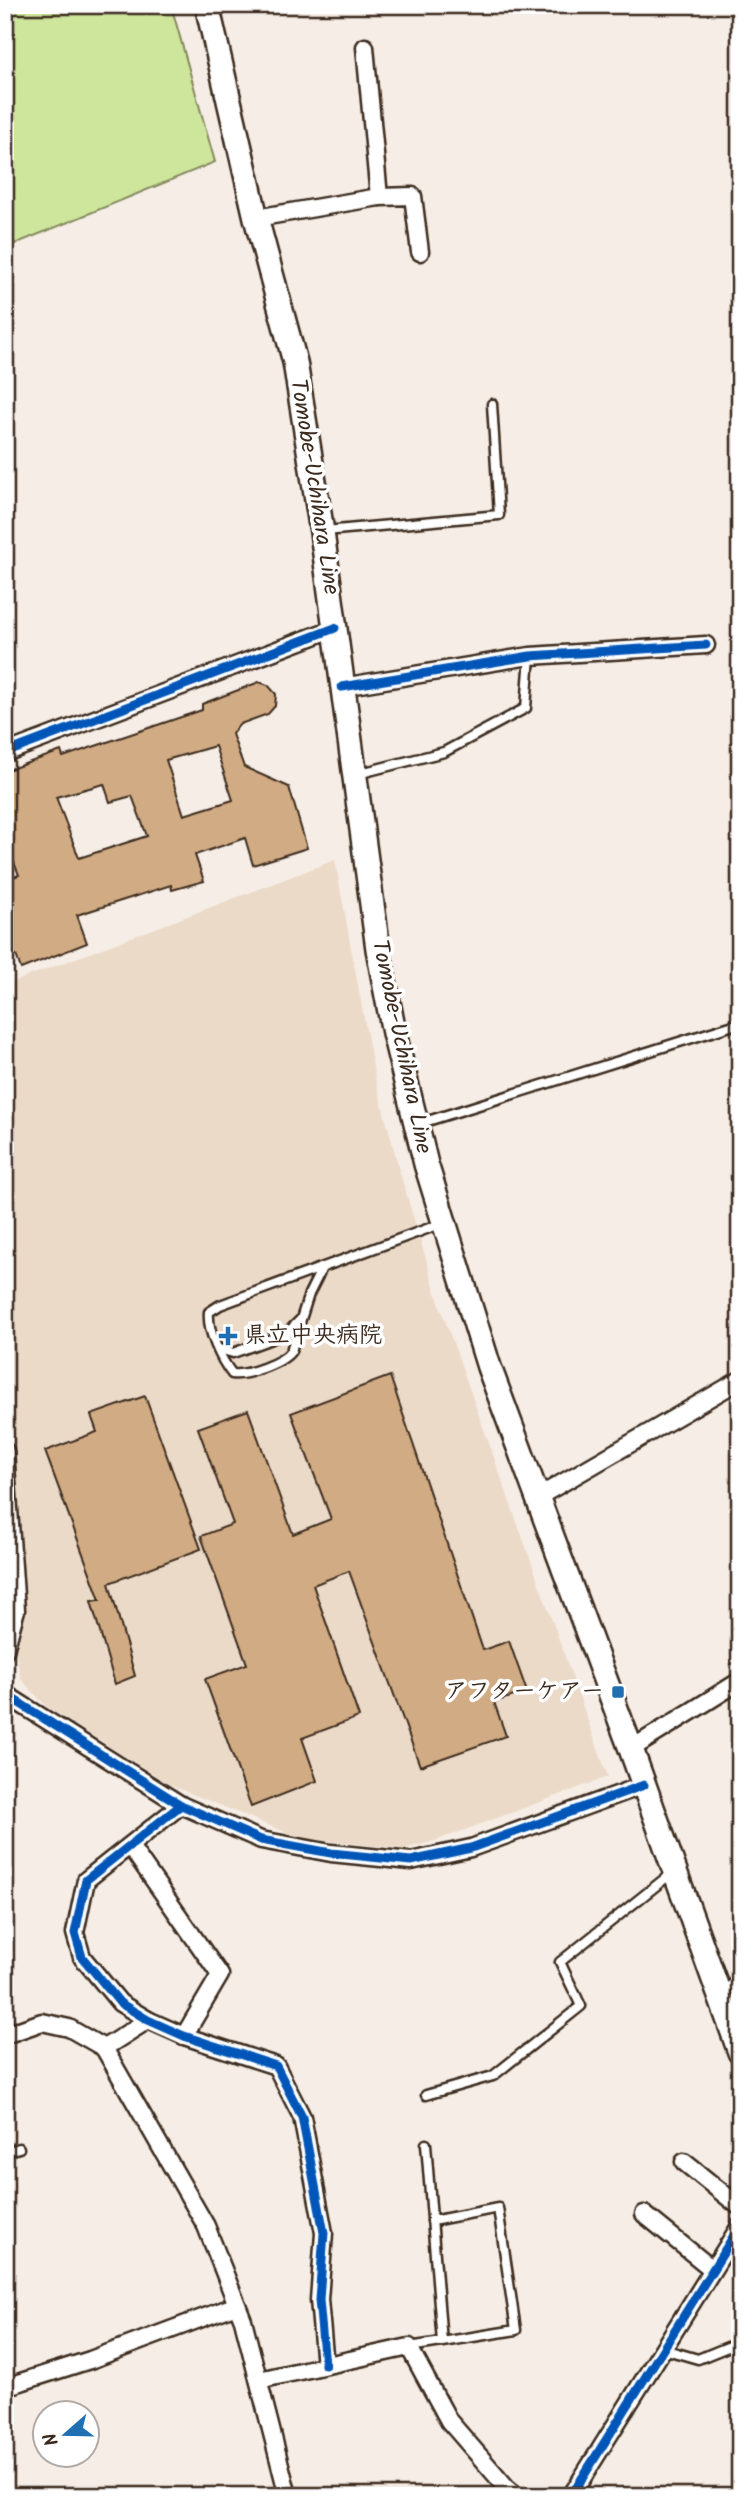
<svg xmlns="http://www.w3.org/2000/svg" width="745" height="2501" font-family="Kalam,'Klee One',sans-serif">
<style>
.built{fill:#ebdac8}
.green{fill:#cde69c;stroke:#84885d;stroke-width:2}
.building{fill:#d1ab83;stroke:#3b2a1e;stroke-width:2;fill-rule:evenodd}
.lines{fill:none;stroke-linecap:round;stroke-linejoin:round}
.lane-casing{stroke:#3b2a1e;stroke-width:13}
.street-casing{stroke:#3b2a1e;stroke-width:21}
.secondary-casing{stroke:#3b2a1e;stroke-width:28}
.lane{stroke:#fff;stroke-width:8}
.street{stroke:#fff;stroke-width:16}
.secondary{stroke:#fff;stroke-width:23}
.cycleway-casing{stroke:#fff;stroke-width:13}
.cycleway{stroke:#0057b8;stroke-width:9}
.poi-dot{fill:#1f6fb2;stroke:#fff;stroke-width:2.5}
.labels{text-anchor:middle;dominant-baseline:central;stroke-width:7;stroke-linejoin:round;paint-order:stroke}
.street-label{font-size:23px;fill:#3b2a1e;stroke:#fff}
.poi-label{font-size:23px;font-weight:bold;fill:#3b2a1e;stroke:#fff;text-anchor:start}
</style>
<rect width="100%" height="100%" fill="#f6eee6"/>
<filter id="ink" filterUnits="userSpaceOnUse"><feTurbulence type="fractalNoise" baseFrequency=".0143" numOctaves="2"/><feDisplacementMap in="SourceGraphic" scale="14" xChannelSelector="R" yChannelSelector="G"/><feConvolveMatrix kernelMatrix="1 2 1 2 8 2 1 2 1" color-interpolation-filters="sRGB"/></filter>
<g filter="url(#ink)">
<path class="built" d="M335,860l40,218 26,98 39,130 168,471 -173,64 -31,8 -104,-11 -130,-53 -123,-78 -26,-28 -12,-62 5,-208 -9,-42v-382z"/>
<path class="green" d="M5,5h166l44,157 -210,86z"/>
<g class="building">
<path d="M259,682l9,3 8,9 -1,12 -7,8 -28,10 -8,10 12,33 45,20 18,61 -54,17 -8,-27 -50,17 9,26 -32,9 -1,-5 -94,30 10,28 -66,26 -5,-14 -11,4v-79l14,-5 -14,-35v-69l56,-20 2,6 139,-47v-6zM215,746l18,54 -49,15 -18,-55zM104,784l6,18 22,-6 15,40 -68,22 -23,-61z"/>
<path d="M390,1376l93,274 26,-9 18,51 -33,10 12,34 -86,30 -71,-195 -36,14 46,132 -57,21 15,43 -66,26 -46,-128 42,-15 -46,-128 32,-12 -35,-96 50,-18 45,124 38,-15 -40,-106z"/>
<path d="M145,1396l56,153 -92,34 26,93 -20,8 -24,-83 9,-1 -55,-149 52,-19 -6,-17z"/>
</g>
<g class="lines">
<defs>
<g id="lane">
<path d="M325,531l174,-16 -7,-111"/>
<path d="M357,774l87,-22 82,-44 4,-52"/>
<path d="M418,1124l322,-101"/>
<path d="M322,1268l-13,26 -18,57c-8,12 -45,25 -59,23 -11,-14 -25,-43 -23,-62l11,-7 223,-82"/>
<path d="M219,1349l14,4 44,-16 9,-3 13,-13"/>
<path d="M721,1994l19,-17"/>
<path d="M426,2095l67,-19 88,-70 -21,-44 112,-89"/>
<path d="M5,2152l14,-4"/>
<path d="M432,2221l66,-13 18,122 -74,12"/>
<path d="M409,2347l33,-5 -16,-198"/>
<path d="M663,2349l35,10 42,-17"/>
</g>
<g id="street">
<path d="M365,47l14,150"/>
<path d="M256,218l123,-21 34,-1 7,56"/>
<path d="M342,687l188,-31 176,-11"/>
<path d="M5,753l330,-125"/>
<path d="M5,1451l11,159 -11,40"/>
<path d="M538,1497l202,-117"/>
<path d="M5,1694l176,111 80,35 70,13 80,8 60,-13 173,-63"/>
<path d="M631,1749l109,-68"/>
<path d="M181,1805l-95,75 -11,53 7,24 38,46 28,17 36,16 92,30 26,51 22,116 -5,67 6,65"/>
<path d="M130,1846l90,129 -36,61"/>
<path d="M5,2035l37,-13 27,6 35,20 102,178 37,94 45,176"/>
<path d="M104,2048l44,-28"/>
<path d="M684,2162l56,45"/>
<path d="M644,2214l68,55"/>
<path d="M259,2380l150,-33 40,74 58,67 10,8"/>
<path d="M5,2387l85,-27 147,-55"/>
<path d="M571,2496l169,-270"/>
</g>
<path id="secondary" d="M207,5l49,213 39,144 27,170 56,417 16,84 32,131 63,203 142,382 109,303"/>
</defs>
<use href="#lane" class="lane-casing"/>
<use href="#street" class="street-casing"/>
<use href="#secondary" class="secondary-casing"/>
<use href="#lane" class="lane"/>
<use href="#street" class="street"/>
<use href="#secondary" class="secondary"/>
<defs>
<g id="cycleway">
<path d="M342,687l188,-31 176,-11"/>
<path d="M5,753l330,-125"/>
<path d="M5,1694l176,111 80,35 70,13 80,8 60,-13 173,-63"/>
<path d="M181,1805l-95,75 -11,53 7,24 38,46 28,17 36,16 92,30 26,51 22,116 -5,67 6,65"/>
<path d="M571,2496l169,-270"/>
</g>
</defs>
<use href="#cycleway" class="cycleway-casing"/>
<use href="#cycleway" class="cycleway"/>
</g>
</g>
<g class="poi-dot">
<path d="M224.5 1325.5h7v7h7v7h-7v7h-7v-7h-7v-7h7z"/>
<rect x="611" y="1685" width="14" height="14" rx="3.5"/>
</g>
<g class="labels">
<g class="street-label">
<text transform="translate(314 487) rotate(81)">Tomobe-Uchihara Line</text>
<text transform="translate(401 1047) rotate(78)">Tomobe-Uchihara Line</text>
</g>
<g class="poi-label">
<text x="244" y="1336">県立中央病院</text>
<text x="604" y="1692" text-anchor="end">アフターケアー</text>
</g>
</g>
<rect width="745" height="2501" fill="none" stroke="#fff" stroke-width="28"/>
<rect x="14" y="14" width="717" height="2473" fill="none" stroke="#3b2a1e" stroke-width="2.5" filter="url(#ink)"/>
<g transform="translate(66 2434) rotate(250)"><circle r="33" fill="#ffffff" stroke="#b1aaa5" stroke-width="2"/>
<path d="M0-5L12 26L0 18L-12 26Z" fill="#1f6fb2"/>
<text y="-10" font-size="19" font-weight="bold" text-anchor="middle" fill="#3b2a1e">N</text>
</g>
</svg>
